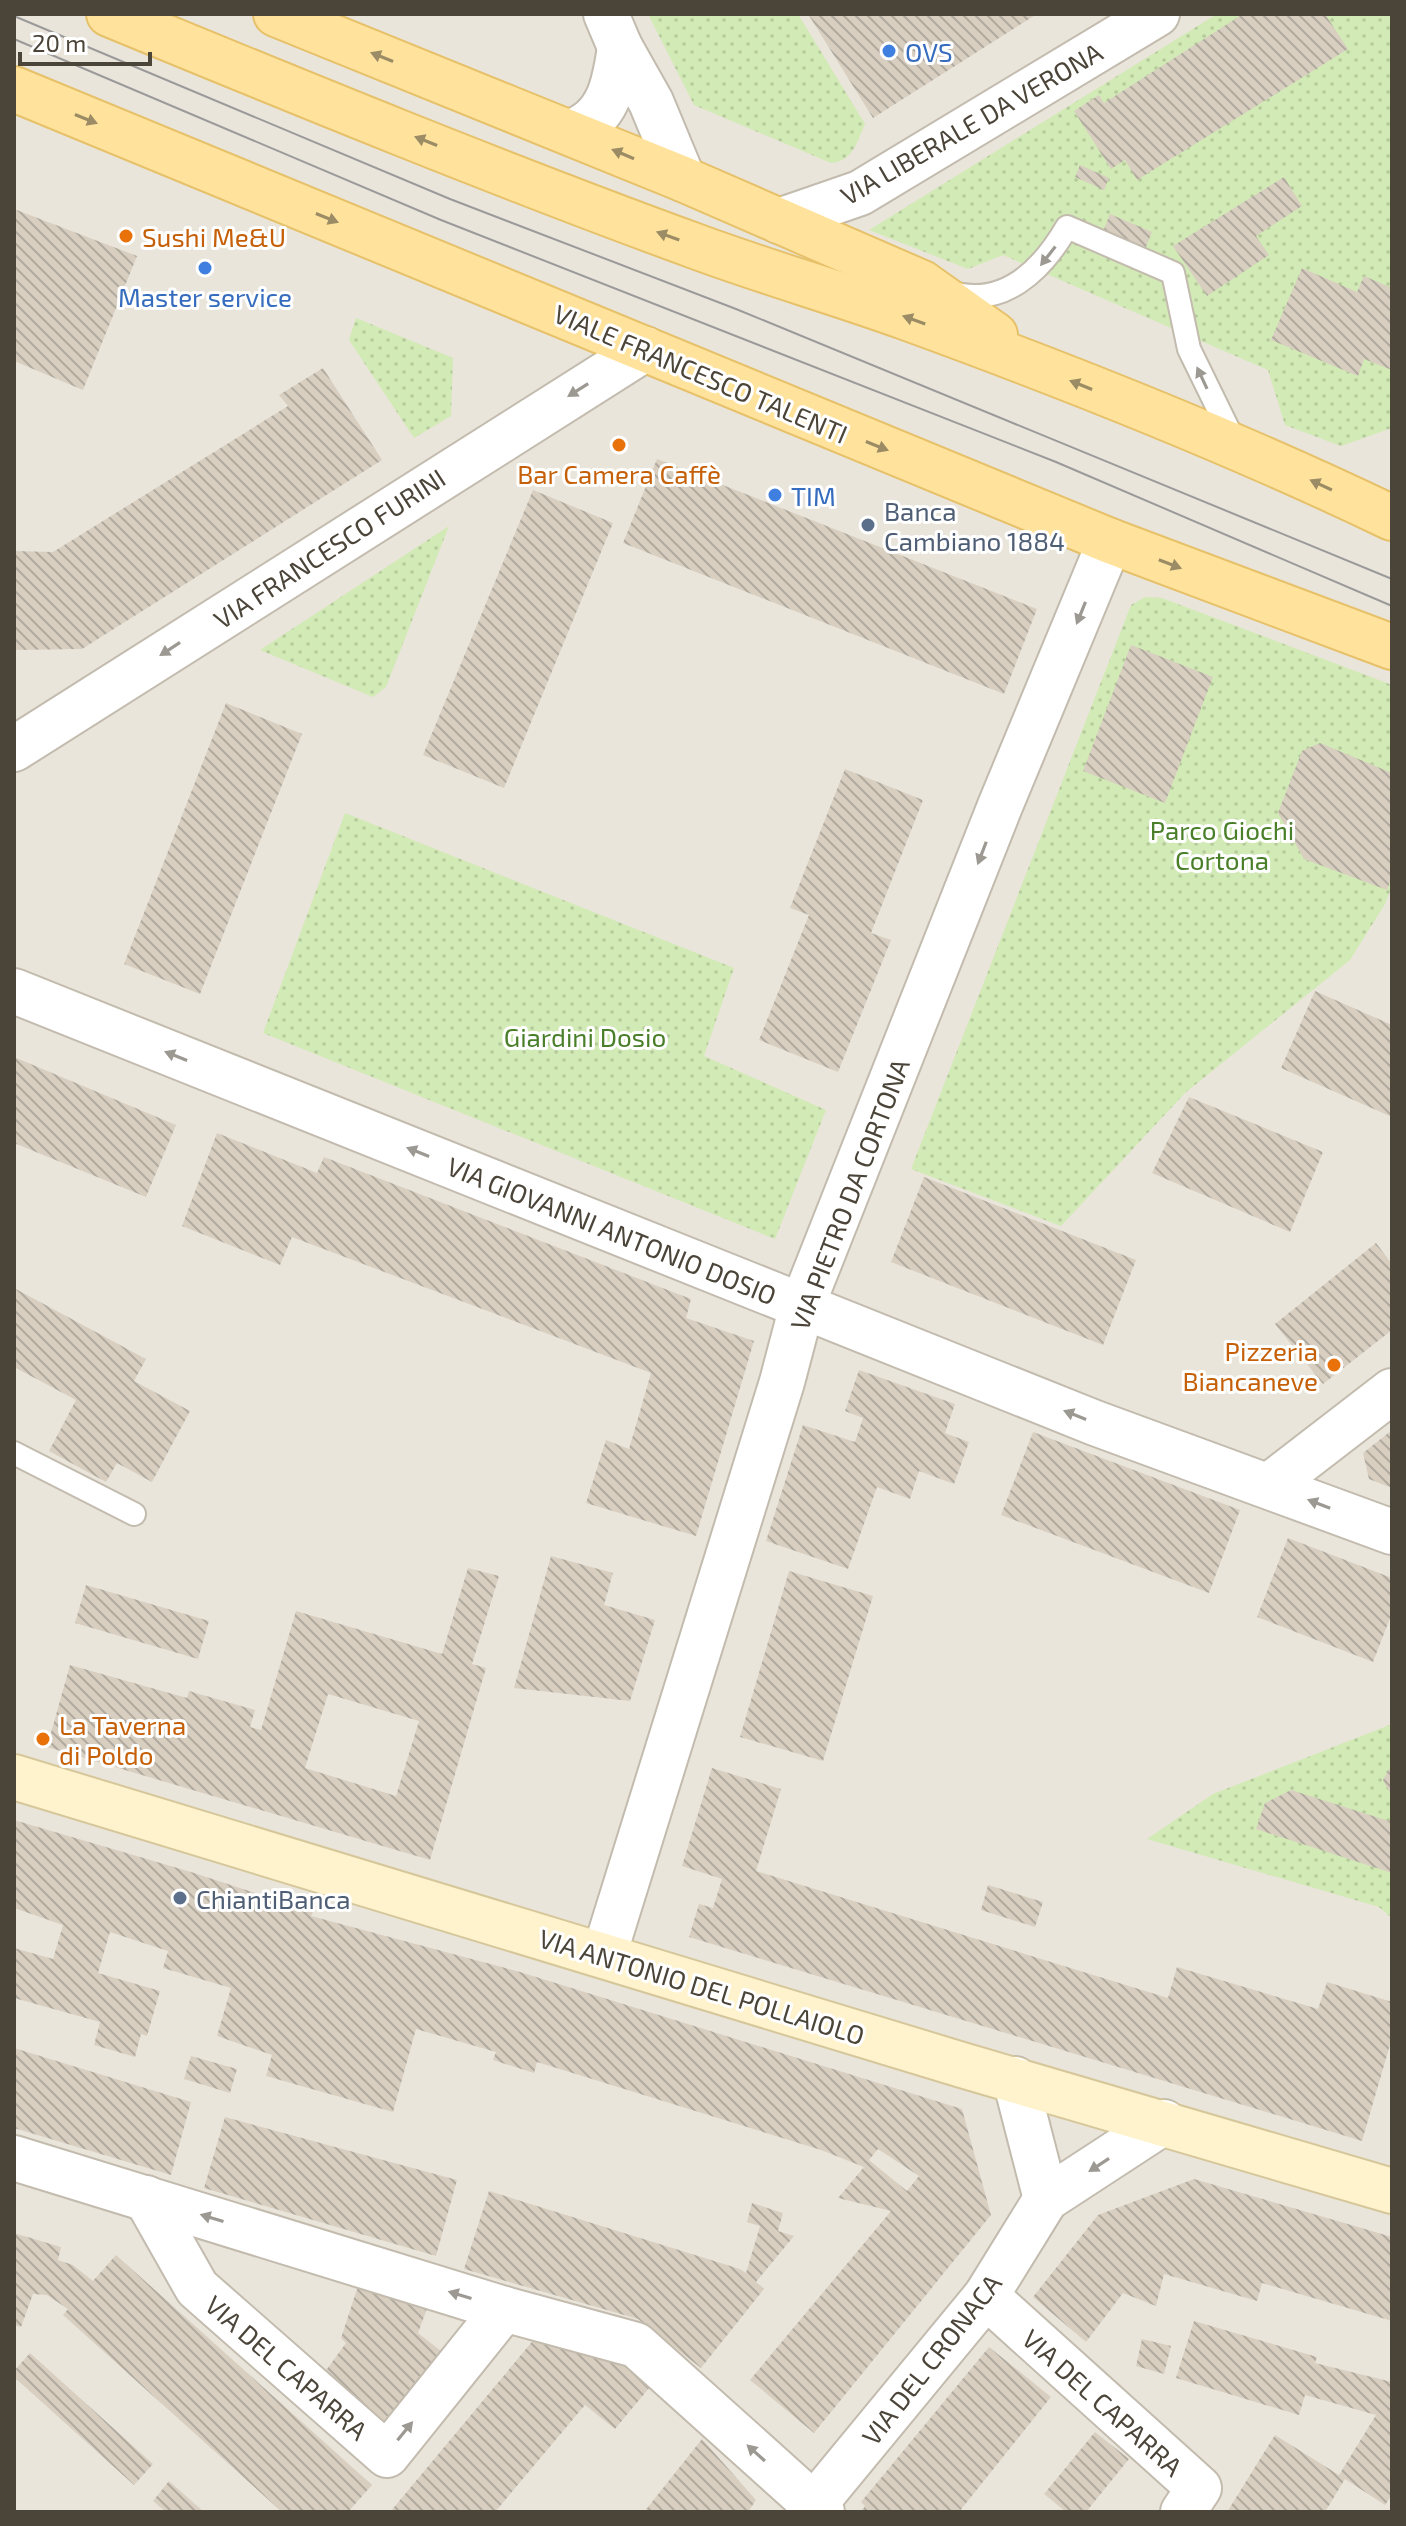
<svg xmlns="http://www.w3.org/2000/svg" width="1406" height="2526" font-family="'Exo 2',sans-serif">
<style>
.residential{fill:#eae5da}
.park{fill:url(#park-dots)}
.building{fill:url(#building-back-hatch);fill-rule:evenodd}
.lines{fill:none;stroke-linecap:round;stroke-linejoin:round}
.lane-casing{stroke:#c2bbae;stroke-width:26}
.street-casing{stroke:#c2bbae;stroke-width:48}
.secondary-casing{stroke:#d6c79b;stroke-width:48}
.primary-casing{stroke:#e6c16a;stroke-width:48}
.lane{stroke:#fff;stroke-width:22}
.street{stroke:#fff;stroke-width:44}
.secondary{stroke:#fff3cd;stroke-width:44}
.primary{stroke:#ffe39c;stroke-width:44}
.tram{stroke:#9a9a9a;stroke-width:2}
.oneway{fill:#9c8c66}
.oneway2{fill:#9c9892}
.shop-dot{fill:#3f7fe0;stroke:#fff;stroke-width:3}
.food-dot{fill:#e8710a;stroke:#fff;stroke-width:3}
.service-dot{fill:#5c6f8a;stroke:#fff;stroke-width:3}
.labels{text-anchor:middle;dominant-baseline:central;stroke-width:6;stroke-linejoin:round;paint-order:stroke}
.shop-label{font-size:26px;fill:#366cbe;stroke:#fff;text-anchor:start}
.street-label{font-size:26px;fill:#4b4439;stroke:#fff}
.food-label{font-size:26px;fill:#c56008;stroke:#fff;text-anchor:start}
.service-label{font-size:26px;fill:#4e5e75;stroke:#fff;text-anchor:start}
.park-label{font-size:26px;fill:#4a7f2a;stroke:#fff}
</style>
<defs>
<pattern id="park-dots" width="8" height="8" patternUnits="userSpaceOnUse" patternTransform="scale(2)"><rect width="8" height="8" fill="#d2eab5"/><path d="M2 2h.1M6 6h.1" fill="none" stroke="#b6ca9c" stroke-width="1.8" stroke-linecap="round"/></pattern>
<pattern id="building-back-hatch" width="6" height="6" patternUnits="userSpaceOnUse" patternTransform="scale(2)"><rect width="6" height="6" fill="#d8cfc1"/><path d="M-1 5l2 2M0 0l6 6M5-1l2 2" fill="none" stroke="#b1aa9e"/></pattern>
</defs>
<rect width="100%" height="100%" fill="#f6f3ec"/>
<rect class="residential" x="14" y="14" width="1378" height="2498"/>
<g class="park">
<path d="M648,14h150l67,110c-8,18 -12,37 -34,39l-137,-58z"/>
<path d="M1217,14h175v414l-51,18 -56,-21 -17,-55 -265,-115 -35,14 -99,-39z"/>
<path d="M356,318l97,40 -2,58 -37,22 -65,-98z"/>
<path d="M449,526l-63,161 -13,10 -113,-47z"/>
<path d="M1145,597l17,1 230,87v201l-7,18 -35,56 -165,133 -124,133 -150,-57 220,-564z"/>
<path d="M345,813l389,155 -30,88 122,54 -51,129 -512,-206z"/>
<path d="M1392,1724v194l-13,-11 -232,-68 66,-45z"/>
</g>
<g class="building">
<path d="M808,14h229l-164,104z"/>
<path d="M1243,14h82l23,35 -211,131 -12,-20 -14,9 -37,-58 25,-16 5,8z"/>
<path d="M1080,165l29,13 -5,12 -29,-13z"/>
<path d="M1284,177l18,29 -46,30 13,19 -62,41 -34,-50z"/>
<path d="M14,209l123,47 -54,134 -69,-29z"/>
<path d="M1110,214l42,18 -14,35 -42,-18z"/>
<path d="M1302,268l55,24 7,-16 28,12v82l-28,-11 -6,17 -87,-36z"/>
<path d="M323,368l59,92 -300,189 -68,1v-99l39,1 235,-146 -9,-11z"/>
<path d="M657,459l380,150 -33,85 -381,-151z"/>
<path d="M533,490l80,33 -109,265 -81,-33z"/>
<path d="M1131,645l82,32 -48,126 -82,-32z"/>
<path d="M226,703l76,31 -102,260 -76,-30z"/>
<path d="M1320,743l72,30v104l-5,13 -83,-31 -26,-46 24,-62z"/>
<path d="M845,769l78,31 -52,133 20,7 -53,132 -79,-32 50,-125 -19,-7z"/>
<path d="M1315,991l77,34v92l-111,-49z"/>
<path d="M14,1057l162,68 -30,72 -132,-54z"/>
<path d="M1189,1097l134,55 -33,80 -138,-59z"/>
<path d="M217,1133l100,40 7,-16 367,142 -5,19 68,23 -58,195 -110,-33 20,-63 23,9 22,-76 -359,-136 -12,28 -98,-39z"/>
<path d="M924,1177l212,83 -33,85 -212,-83z"/>
<path d="M1376,1243l16,21v66l-69,54 -48,-60z"/>
<path d="M14,1288l132,71 -12,22 56,30 -38,71 -35,-19 -11,19 -57,-31 27,-51 -62,-33z"/>
<path d="M859,1370l96,34 -10,29 24,9 -15,42 -35,-13 -9,28 -33,-12 -29,82 -82,-28 37,-116 52,17 8,-24 -18,-7z"/>
<path d="M1392,1430v58l-23,-9 -6,-26z"/>
<path d="M1033,1432l207,78 -31,83 -208,-78z"/>
<path d="M1288,1538l104,40v35l-19,49 -116,-45z"/>
<path d="M551,1556l62,17 -9,32 51,15 -25,81 -116,-13z"/>
<path d="M468,1568l31,8 -27,88 14,4 -56,192 -383,-113 23,-82 117,33 2,-7 66,19 -5,17 11,3 35,-119 146,43zM328,1694l91,27 -23,75 -91,-28z"/>
<path d="M789,1571l84,25 -50,165 -83,-24z"/>
<path d="M86,1585l123,36 -11,38 -123,-36z"/>
<path d="M712,1768l69,21 -25,82 412,127 9,-31 141,42 9,-27 65,20v36l-30,103 -673,-204 10,-33 14,4 9,-29 -40,-13z"/>
<path d="M1389,1769l3,1v26l-9,-16z"/>
<path d="M1291,1790l101,32v51l-136,-44 9,-26z"/>
<path d="M14,1820l177,52 122,40 -2,4 209,56 442,137 29,106 -177,218 -64,-53 141,-169 -53,-13 26,-31 -43,-17 -284,-88 -3,11 -41,-13 3,-8 -80,-23 -23,83 -127,-36 6,-21 -55,-19 14,-48 -68,-20 5,-17 -58,-19 -12,41 62,18 -13,45 -6,-2 -6,23 -41,-12 6,-23 -86,-24v-50l39,11 10,-34 -49,-17zM878,2149l41,27 -12,15 -38,-31z"/>
<path d="M988,1885l55,17 -8,25 -54,-17z"/>
<path d="M14,2048l177,54 -20,73 -157,-47z"/>
<path d="M191,2056l46,13 -7,24 -46,-14z"/>
<path d="M225,2117l232,63 -21,76 -232,-68z"/>
<path d="M1194,2179l198,58v84l-130,-38 -5,18 -93,-27 -8,32 -33,-13 -37,49 -53,-45 65,-82z"/>
<path d="M489,2191l251,78 6,4 14,-47 -13,-4 5,-19 31,10 -5,18 16,5 -38,46 8,7 -63,79 -63,-49 -174,-50z"/>
<path d="M14,2233l47,14 -3,13 15,5 20,16 23,-26 256,230 -24,27h-66l-219,-197 5,-6 -21,-14 -14,-1 -12,33 -7,-2z"/>
<path d="M359,2283l69,23 -10,27 23,18 -63,77 -59,-48 27,-37 -5,-5z"/>
<path d="M1194,2321l123,36 -2,6 77,19v113l-7,10 -40,-26 -20,33h-98l48,-77 64,40 37,-60 -71,-20 -6,20 -123,-37z"/>
<path d="M536,2337l89,26 25,24 -35,42 -30,-24 -90,107h-105z"/>
<path d="M1142,2339l29,7 -7,28 -28,-8z"/>
<path d="M989,2347l62,50 -92,115h-98l4,-6 -4,-4z"/>
<path d="M30,2353l123,111 -19,21 -120,-108v-6z"/>
<path d="M1095,2432l34,27 -43,53h-20l-22,-18z"/>
<path d="M702,2439l54,61 -8,12h-104z"/>
<path d="M169,2481l35,31h-38l-13,-11z"/>
</g>
<g class="lines">
<defs>
<g id="lane">
<path d="M949,292c54,17 93,-22 118,-65l106,46 16,76 46,94"/>
<path d="M14,1453l120,61"/>
</g>
<g id="street">
<path d="M606,14l14,33 31,55 32,77"/>
<path d="M570,132c39,-12 45,-50 50,-85"/>
<path d="M779,221l81,-28 297,-179"/>
<path d="M14,749l631,-400"/>
<path d="M14,991l1081,432 297,109"/>
<path d="M1270,1485l122,-94"/>
<path d="M604,1955l178,-573 20,-76 198,-500 110,-265"/>
<path d="M1015,2079l31,120"/>
<path d="M14,2158l490,151 132,36 186,167"/>
<path d="M146,2198l51,90 190,167 117,-146"/>
<path d="M986,2296l213,192 -16,24"/>
<path d="M808,2512l178,-216 60,-97 118,-77"/>
</g>
<path id="secondary" d="M14,1777l948,288 430,126"/>
<g id="primary">
<path d="M109,14c194,80 389,160 586,232 70,26 141,46 210,71 165,60 329,125 487,201"/>
<path d="M276,14l407,165 239,104 73,52"/>
<path d="M14,89l1096,452 282,106"/>
</g>
</defs>
<use href="#lane" class="lane-casing"/>
<use href="#street" class="street-casing"/>
<use href="#secondary" class="secondary-casing"/>
<use href="#primary" class="primary-casing"/>
<use href="#lane" class="lane"/>
<use href="#street" class="street"/>
<use href="#secondary" class="secondary"/>
<use href="#primary" class="primary"/>
<g class="tram">
<path d="M14,16l436,183 286,110 656,270"/>
<path d="M14,39l427,181 615,242 336,144"/>
</g>
</g>
<defs><path id="oneway-solid" d="M-6-.8H1V-3.2L6.5 0L1 3.2V.8H-6Z" transform="scale(2)"/></defs>
<g class="oneway">
<use href="#oneway-solid" transform="translate(382 57) rotate(-158)"/>
<use href="#oneway-solid" transform="translate(86 119) rotate(22)"/>
<use href="#oneway-solid" transform="translate(426 141) rotate(-158)"/>
<use href="#oneway-solid" transform="translate(623 154) rotate(-157)"/>
<use href="#oneway-solid" transform="translate(327 218) rotate(22)"/>
<use href="#oneway-solid" transform="translate(668 236) rotate(-160)"/>
<use href="#oneway-solid" transform="translate(914 320) rotate(-160)"/>
<use href="#oneway-solid" transform="translate(1081 385) rotate(-158)"/>
<use href="#oneway-solid" transform="translate(877 446) rotate(22)"/>
<use href="#oneway-solid" transform="translate(1321 485) rotate(-155)"/>
<use href="#oneway-solid" transform="translate(1170 564) rotate(21)"/>
</g>
<g class="oneway2">
<use href="#oneway-solid" transform="translate(1048 256) rotate(128)"/>
<use href="#oneway-solid" transform="translate(1202 378) rotate(-115)"/>
<use href="#oneway-solid" transform="translate(578 390) rotate(148)"/>
<use href="#oneway-solid" transform="translate(1081 613) rotate(112)"/>
<use href="#oneway-solid" transform="translate(170 649) rotate(147)"/>
<use href="#oneway-solid" transform="translate(982 853) rotate(111)"/>
<use href="#oneway-solid" transform="translate(176 1056) rotate(-158)"/>
<use href="#oneway-solid" transform="translate(418 1152) rotate(-158)"/>
<use href="#oneway-solid" transform="translate(1075 1415) rotate(-158)"/>
<use href="#oneway-solid" transform="translate(1319 1504) rotate(-159)"/>
<use href="#oneway-solid" transform="translate(1099 2165) rotate(147)"/>
<use href="#oneway-solid" transform="translate(212 2218) rotate(-163)"/>
<use href="#oneway-solid" transform="translate(460 2295) rotate(-163)"/>
<use href="#oneway-solid" transform="translate(405 2431) rotate(-51)"/>
<use href="#oneway-solid" transform="translate(756 2453) rotate(-138)"/>
</g>
<g class="shop-dot">
<circle cx="889" cy="51" r="8"/>
<circle cx="205" cy="268" r="8"/>
<circle cx="775" cy="495" r="8"/>
</g>
<g class="food-dot">
<circle cx="126" cy="236" r="8"/>
<circle cx="619" cy="445" r="8"/>
<circle cx="1334" cy="1365" r="8"/>
<circle cx="43" cy="1739" r="8"/>
</g>
<g class="service-dot">
<circle cx="868" cy="525" r="8"/>
<circle cx="180" cy="1898" r="8"/>
</g>
<g class="labels">
<g class="shop-label">
<text x="905" y="51">OVS</text>
<text x="205" y="296" text-anchor="middle">Master service</text>
<text x="791" y="495">TIM</text>
</g>
<g class="street-label">
<text transform="translate(971 123) rotate(-30)">VIA LIBERALE DA VERONA</text>
<text transform="translate(701 373) rotate(23)">VIALE FRANCESCO TALENTI</text>
<text transform="translate(329 548) rotate(-33)">VIA FRANCESCO FURINI</text>
<text transform="translate(849 1194) rotate(-69)">VIA PIETRO DA CORTONA</text>
<text transform="translate(612 1230) rotate(22)">VIA GIOVANNI ANTONIO DOSIO</text>
<text transform="translate(702 1986) rotate(17)">VIA ANTONIO DEL POLLAIOLO</text>
<text transform="translate(931 2359) rotate(-52)">VIA DEL CRONACA</text>
<text transform="translate(287 2367) rotate(41)">VIA DEL CAPARRA</text>
<text transform="translate(1103 2402) rotate(42)">VIA DEL CAPARRA</text>
</g>
<g class="food-label">
<text x="142" y="236">Sushi Me&amp;U</text>
<text x="619" y="473" text-anchor="middle">Bar Camera Caffè</text>
<text x="1318" y="1350" text-anchor="end">Pizzeria<tspan x="1318" dy="30">Biancaneve</tspan></text>
<text x="59" y="1724">La Taverna<tspan x="59" dy="30">di Poldo</tspan></text>
</g>
<g class="service-label">
<text x="884" y="510">Banca<tspan x="884" dy="30">Cambiano 1884</tspan></text>
<text x="196" y="1898">ChiantiBanca</text>
</g>
<g class="park-label">
<text x="1222" y="829">Parco Giochi<tspan x="1222" dy="30">Cortona</tspan></text>
<text x="585" y="1036">Giardini Dosio</text>
</g>
</g>
<rect width="1406" height="2526" fill="none" stroke="#4b4439" stroke-width="32"/>
<path d="M20 52v12h130v-12" fill="none" stroke="#4b4439" stroke-width="4"/>
<text x="32" y="52" font-size="24" fill="#4b4439" stroke="#ffffff" stroke-width="6" paint-order="stroke">20 m</text>
</svg>
